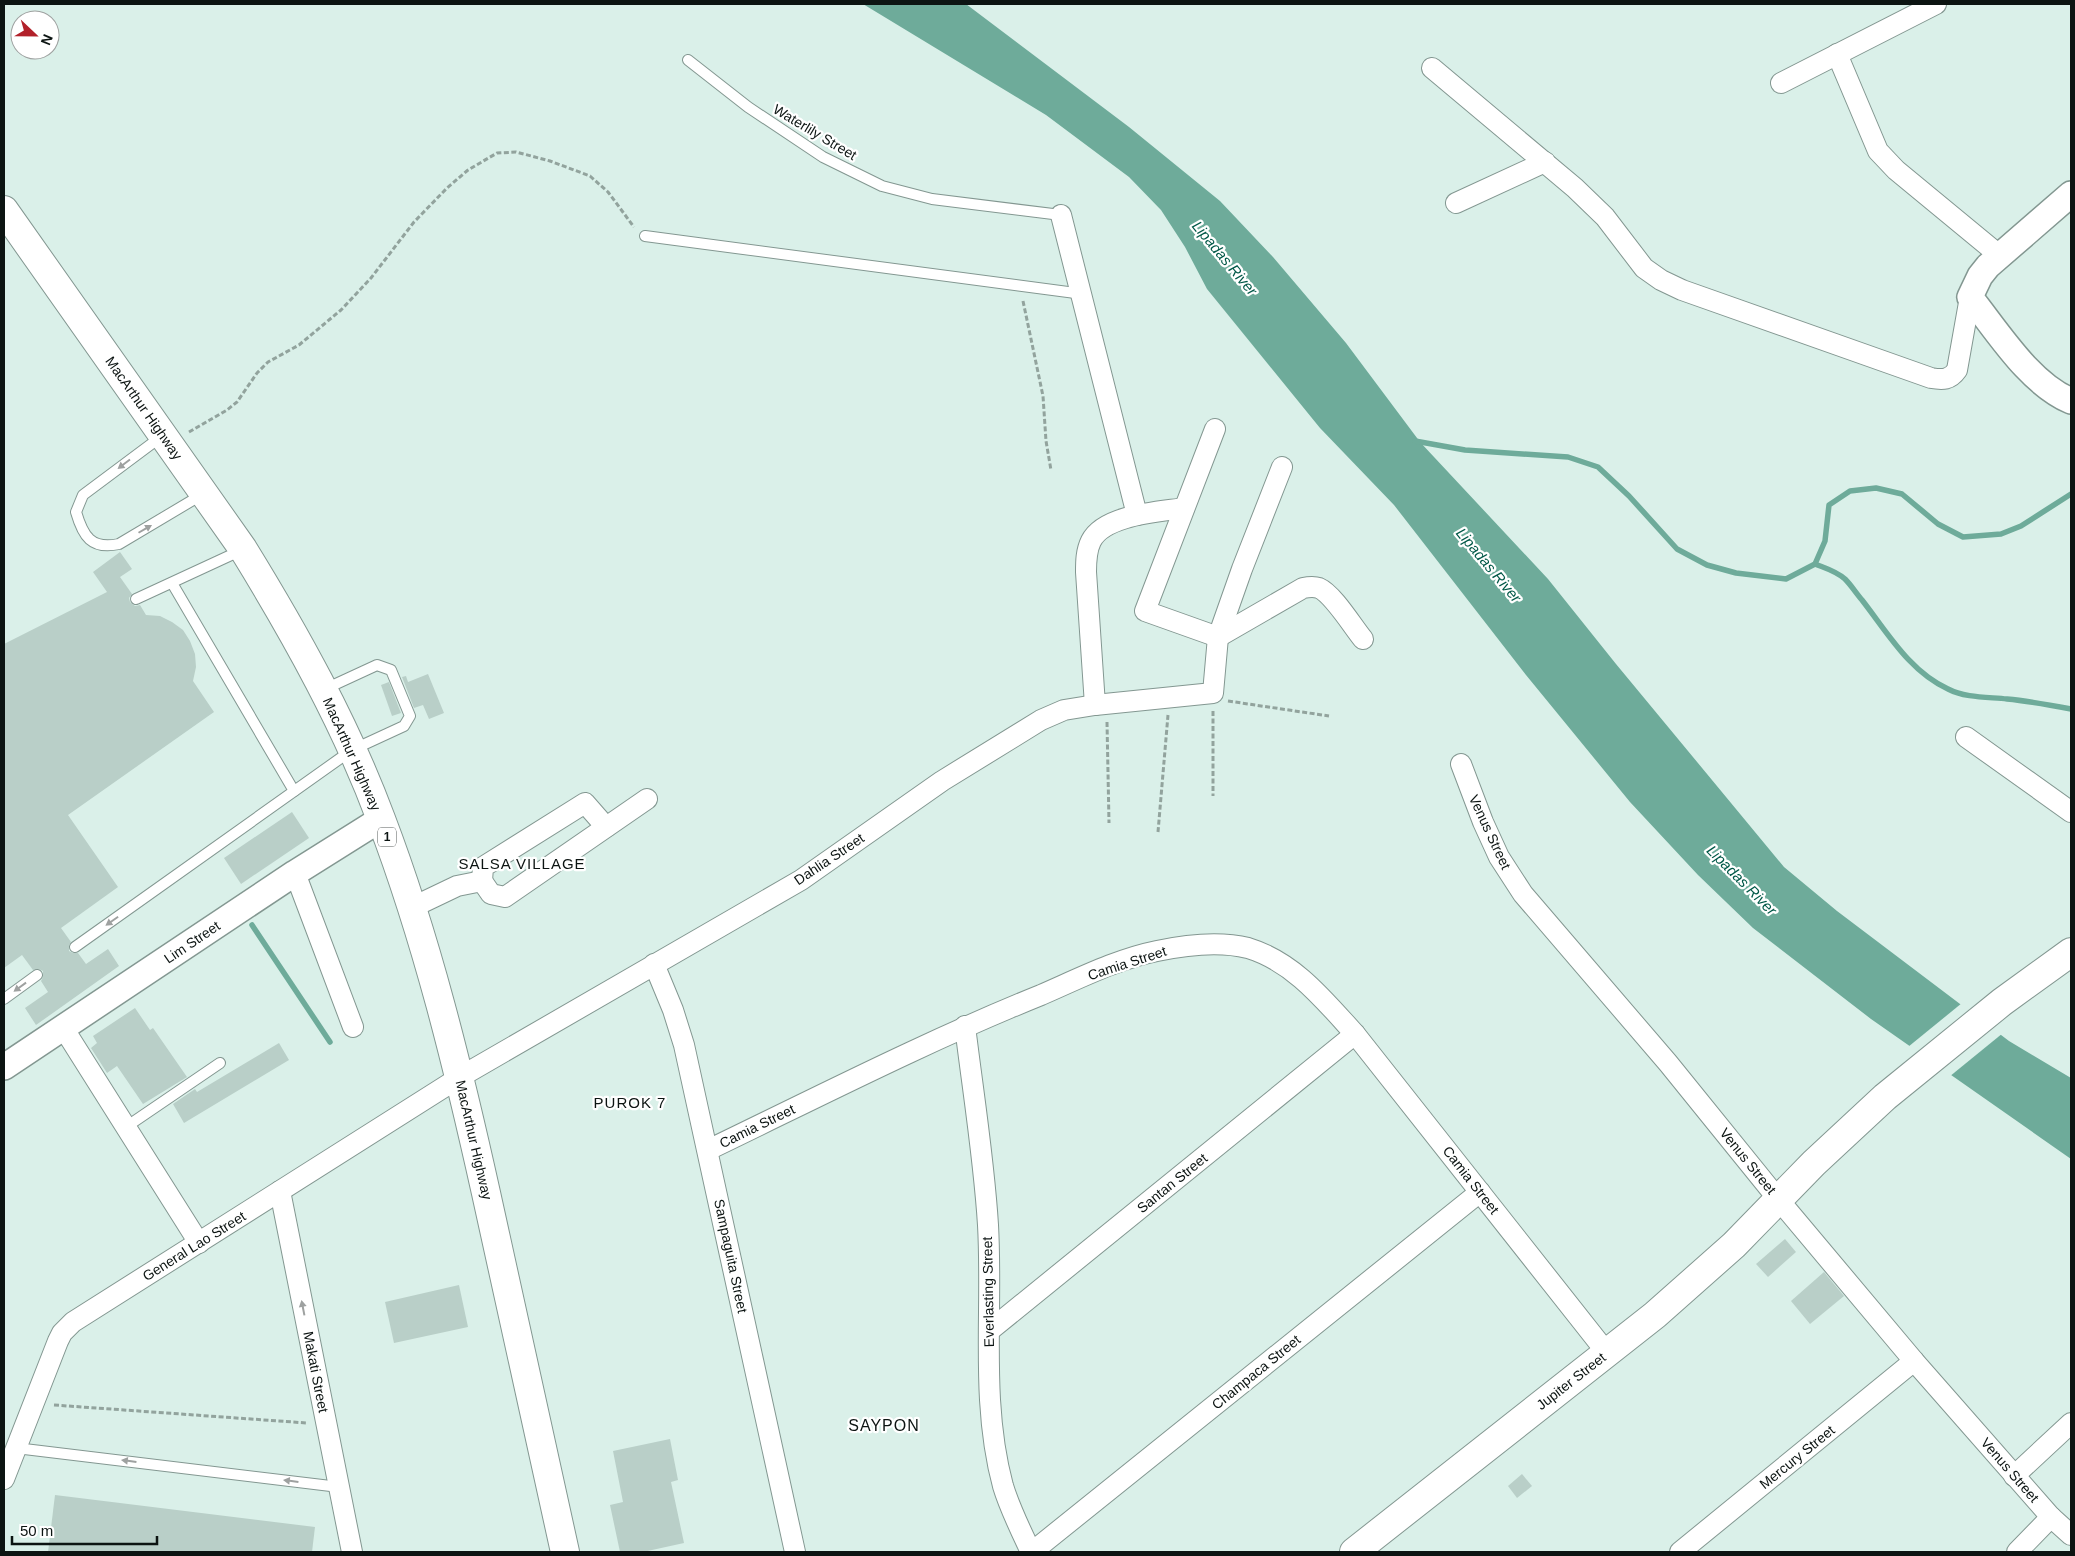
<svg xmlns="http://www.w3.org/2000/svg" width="2075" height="1556" font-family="Arial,sans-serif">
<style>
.water{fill:#6eab9a}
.pier{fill:#daf0e9}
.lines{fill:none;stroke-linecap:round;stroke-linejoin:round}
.stream{stroke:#6eab9a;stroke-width:5.5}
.building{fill:#b9cfc8}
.service-casing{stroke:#839791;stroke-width:12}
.minor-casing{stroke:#839791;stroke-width:22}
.tertiary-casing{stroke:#839791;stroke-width:28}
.secondary-casing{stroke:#839791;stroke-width:30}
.trunk-casing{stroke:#839791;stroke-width:30}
.path{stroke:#92a39d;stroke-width:3;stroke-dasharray:5 2.5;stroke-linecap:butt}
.service{stroke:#fff;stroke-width:10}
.minor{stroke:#fff;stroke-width:20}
.tertiary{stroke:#fff;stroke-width:25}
.secondary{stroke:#fff;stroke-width:28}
.trunk{stroke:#fff;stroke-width:28}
.oneway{fill:#9ea1a0}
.labels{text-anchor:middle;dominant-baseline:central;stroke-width:4.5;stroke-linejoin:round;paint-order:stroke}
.shield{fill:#fff;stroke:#555a59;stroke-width:1}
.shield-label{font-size:12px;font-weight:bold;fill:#0c1412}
.street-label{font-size:14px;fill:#0c1412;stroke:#fff}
.water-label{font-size:15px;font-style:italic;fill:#005847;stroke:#fff}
.neighbourhood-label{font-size:15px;letter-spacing:1px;fill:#0c1412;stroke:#fff}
.quarter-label{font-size:16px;letter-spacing:1px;fill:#0c1412;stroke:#fff}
</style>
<rect width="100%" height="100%" fill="#daf0e9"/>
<path class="water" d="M863,4h103l163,123 91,74 53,56 73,86 74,99 128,137 68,85 168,203 53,44 172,130 62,37v81l-200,-140 -118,-91 -55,-53 -68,-73 -104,-127 -132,-170 -74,-77 -113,-139 -22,-42 -24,-37 -32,-33 -83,-62z"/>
<path class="pier" d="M1962,1003l41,30 -54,44 -41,-30z"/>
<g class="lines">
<g class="stream">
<path d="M1415,441l50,9 103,7 30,10 31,29 48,53 30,16 29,8 50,6 29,-15 10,-23 4,-36 21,-14 26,-3 26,6 36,30 25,13 38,-3 20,-8 50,-32"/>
<path d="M1815,564c10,4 21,7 30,15 6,6 11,14 17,21 25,32 47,71 86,89 17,9 41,8 59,10 22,2 43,6 64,10"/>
<path d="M252,925l78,117"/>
</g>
</g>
<g class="building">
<path d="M120,552l12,17 -12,8 12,17 -3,4 1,4 5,4 5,-1 6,10 14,1 12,6 11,8 7,11 5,13 1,13 -3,14 21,31 -146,103 50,72 -57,41 10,14 -2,3v6l4,2h5l8,11 22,-15 11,17 -83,59 -11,-17 23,-16 -7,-11 2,-4v-6l-4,-2 -6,1 -11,-15 -18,13v-324l103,-52 -14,-20z"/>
<path d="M428,674l16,39 -15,6 -6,-14 -9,3 -12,-31 4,-1 2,6z"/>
<path d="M389,682l12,31 -9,3 -11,-31z"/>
<path d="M292,812l17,26 -68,46 -17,-26z"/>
<path d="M135,1008l15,22 3,-2 34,49 -44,27 -26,-38 -10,7 -16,-25 6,-5 -4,-7z"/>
<path d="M279,1043l10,17 -105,63 -11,-19 22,-15 2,3z"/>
<path d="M1785,1239l11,13 -28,25 -12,-13z"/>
<path d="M1824,1272l20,24 -34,28 -19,-23z"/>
<path d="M459,1285l9,42 -74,16 -9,-41z"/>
<path d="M670,1439l8,41 -7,2 13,61 -41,9h-23l-10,-47 13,-3 -10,-51z"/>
<path d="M1522,1474l10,12 -15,12 -9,-12z"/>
<path d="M55,1495l260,32 -3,25h-264z"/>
</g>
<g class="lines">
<defs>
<g id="service">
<path d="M688,60l60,47 75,50 59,29 50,13 129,16"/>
<path d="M645,236l438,58"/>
<path d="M162,436l-79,59 -7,17c7,24 15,38 43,32l84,-50"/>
<path d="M172,583l122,208"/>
<path d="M136,599l106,-49"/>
<path d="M75,947l277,-197 52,-24 6,-10 -19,-46 -14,-5 -52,24"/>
<path d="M4,999l33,-24"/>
<path d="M126,1127l94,-64"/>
<path d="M16,1448l323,39"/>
</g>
<g id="minor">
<path d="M1837,54l41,97 18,19 103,85"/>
<path d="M1432,68l143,120 30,29 39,51 17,12 21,10 249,88c12,2 19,2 26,-8l13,-73"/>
<path d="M1781,83l155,-79"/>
<path d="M1456,203l89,-41"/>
<path d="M1061,215l76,300"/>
<path d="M1215,429l-70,182 73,26 85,-49c5,-1 10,-2 16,0 14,6 34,39 44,51"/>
<path d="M1095,705l-9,-133c0,-10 0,-21 5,-31 13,-26 67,-29 93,-33"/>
<path d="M1966,737l105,75"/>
<path d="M1461,764l22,58 16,35 24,37 145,169 110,136 136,162 137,156 20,18"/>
<path d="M295,873l58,154"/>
<path d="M482,881l1,-14 102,-64 21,24"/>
<path d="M411,908l46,-22 25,-5 9,13 14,3 142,-98"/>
<path d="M654,964l19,46 11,35 111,507"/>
<path d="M965,1026c8,66 19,133 23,199 5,87 -8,176 15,261 7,23 18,45 28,66"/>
<path d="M64,1029l135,214"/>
<path d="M708,1150c110,-53 219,-109 333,-155 37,-16 76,-36 116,-44 28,-6 63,-10 91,-3 46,14 76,52 107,86l252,319"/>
<path d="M280,1191l72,361"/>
<path d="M989,1331l366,-297"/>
<path d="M2014,1476l57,-53"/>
<path d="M4,1479l54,-138 4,-8 11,-11 387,-245 341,-197 141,-99 99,-61 23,-10 31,-5 118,-12 5,-56 24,-68 40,-102"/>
<path d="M1032,1552l448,-360"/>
<path d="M1680,1552l234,-191"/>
<path d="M2017,1552l34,-35"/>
</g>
<g id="tertiary">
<path d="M2071,194l-83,72 -8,10 -10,21c28,35 59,86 101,104"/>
<path d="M4,1067l291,-194 86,-54"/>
</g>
<path id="secondary" d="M1354,1552l301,-237 79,-70 80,-82 71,-66 117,-95 69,-50"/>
<path id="trunk" d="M4,210l239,339c53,86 103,176 138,270 46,121 77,248 105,374 27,120 53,240 79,359"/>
</defs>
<use href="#service" class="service-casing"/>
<use href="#minor" class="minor-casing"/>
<use href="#tertiary" class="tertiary-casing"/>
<use href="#secondary" class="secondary-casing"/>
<use href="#trunk" class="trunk-casing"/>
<g class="path">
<path d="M1023,301l20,95 3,45 5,29"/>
<path d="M189,432l38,-22 10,-8 20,-29 11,-11 31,-17 42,-35 30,-32 43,-56 33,-34 21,-18 29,-17 19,-1 34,9 40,15 18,16 26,35"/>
<path d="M1228,701l101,15"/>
<path d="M1213,711v85"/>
<path d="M1107,722l2,101"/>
<path d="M1158,832l10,-117"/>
<path d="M54,1405l253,18"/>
</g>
<use href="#service" class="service"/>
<use href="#minor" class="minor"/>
<use href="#tertiary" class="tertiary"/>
<use href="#secondary" class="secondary"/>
<use href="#trunk" class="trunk"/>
</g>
<defs><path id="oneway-solid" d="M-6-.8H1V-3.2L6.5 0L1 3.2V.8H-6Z" transform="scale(1.25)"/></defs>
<g class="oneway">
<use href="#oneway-solid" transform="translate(124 464) rotate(143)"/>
<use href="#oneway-solid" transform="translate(145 529) rotate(-30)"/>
<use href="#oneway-solid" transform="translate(112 921) rotate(145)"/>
<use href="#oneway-solid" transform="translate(20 987) rotate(144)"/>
<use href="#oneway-solid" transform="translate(303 1308) rotate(-101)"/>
<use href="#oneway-solid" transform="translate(129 1461) rotate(-173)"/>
<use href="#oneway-solid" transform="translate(291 1481) rotate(-173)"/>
</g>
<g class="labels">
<rect class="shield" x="378" y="827.5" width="18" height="19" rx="4"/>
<g class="shield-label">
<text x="387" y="837">1</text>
</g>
<g class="street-label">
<text transform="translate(815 132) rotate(31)">Waterlily Street</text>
<text transform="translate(144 408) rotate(55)">MacArthur Highway</text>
<text transform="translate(352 754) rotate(66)">MacArthur Highway</text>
<text transform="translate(1490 832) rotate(65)">Venus Street</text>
<text transform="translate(829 859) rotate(-34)">Dahlia Street</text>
<text transform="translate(192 942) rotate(-34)">Lim Street</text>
<text transform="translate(1127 963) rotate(-18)">Camia Street</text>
<text transform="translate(757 1126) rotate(-26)">Camia Street</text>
<text transform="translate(474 1140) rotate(77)">MacArthur Highway</text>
<text transform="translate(1748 1161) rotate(51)">Venus Street</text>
<text transform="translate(1471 1180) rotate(52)">Camia Street</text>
<text transform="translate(1172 1183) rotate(-39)">Santan Street</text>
<text transform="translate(194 1246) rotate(-32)">General Lao Street</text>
<text transform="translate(731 1256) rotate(78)">Sampaguita Street</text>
<text transform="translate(988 1292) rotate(-91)">Everlasting Street</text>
<text transform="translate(316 1372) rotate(79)">Makati Street</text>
<text transform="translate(1256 1372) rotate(-39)">Champaca Street</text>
<text transform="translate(1571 1381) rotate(-38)">Jupiter Street</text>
<text transform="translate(1797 1457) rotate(-39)">Mercury Street</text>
<text transform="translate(2010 1470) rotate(49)">Venus Street</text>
</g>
<g class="water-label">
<text transform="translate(1225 258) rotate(50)">Lipadas River</text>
<text transform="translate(1489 565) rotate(50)">Lipadas River</text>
<text transform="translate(1742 880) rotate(45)">Lipadas River</text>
</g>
<g class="neighbourhood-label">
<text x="522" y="863">SALSA VILLAGE</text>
<text x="630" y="1102">PUROK 7</text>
</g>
<g class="quarter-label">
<text x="884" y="1425">SAYPON</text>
</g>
</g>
<rect width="2075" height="1556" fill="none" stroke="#0c1412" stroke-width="10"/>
<g transform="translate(35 35) rotate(112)"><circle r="24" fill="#ffffff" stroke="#9ea1a0"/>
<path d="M0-4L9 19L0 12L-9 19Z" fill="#b2212a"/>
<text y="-8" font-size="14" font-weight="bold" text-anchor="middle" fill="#0c1412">N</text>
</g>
<path d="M12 1536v8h145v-8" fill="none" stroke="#0c1412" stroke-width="2.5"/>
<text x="20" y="1536" font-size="15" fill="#0c1412" stroke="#ffffff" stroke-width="4" paint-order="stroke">50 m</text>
</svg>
